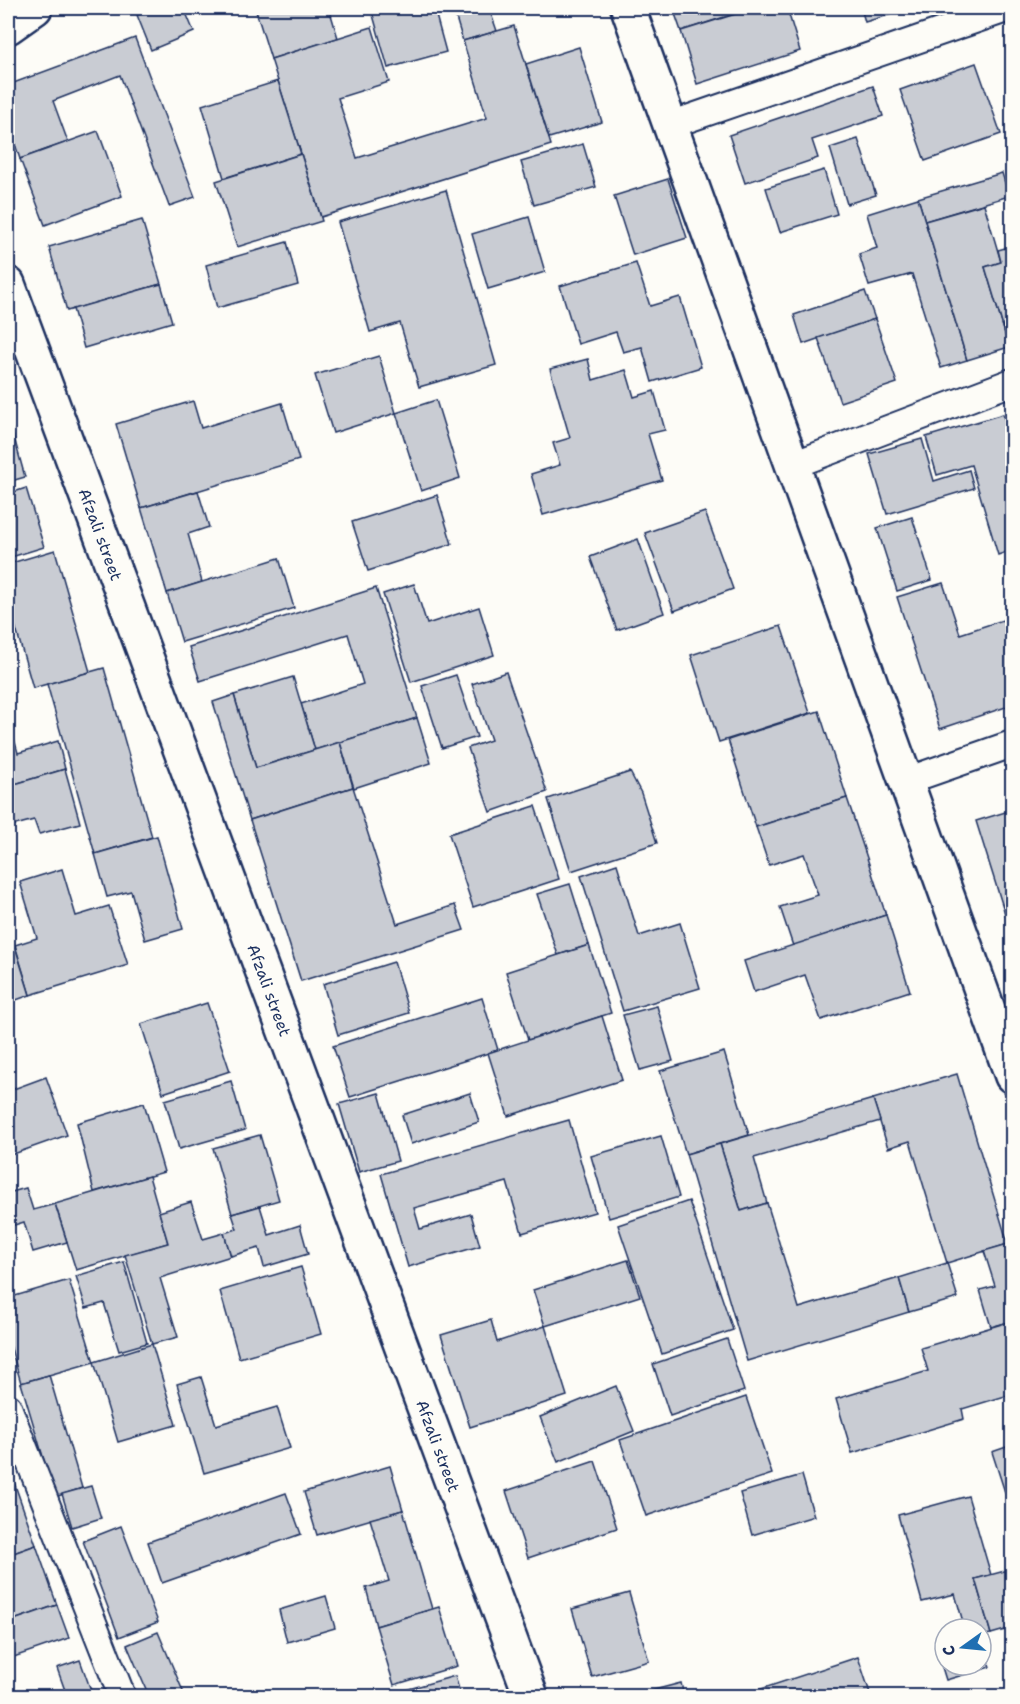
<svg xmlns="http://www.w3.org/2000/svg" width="1020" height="1704" font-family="'Shantell Sans',sans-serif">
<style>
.building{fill:#c9ccd3;stroke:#1b2f5e;stroke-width:1.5}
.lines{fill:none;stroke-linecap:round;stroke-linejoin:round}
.lane-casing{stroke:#1b2f5e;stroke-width:30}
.street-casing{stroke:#1b2f5e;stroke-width:38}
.lane{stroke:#fdfcf7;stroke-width:26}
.street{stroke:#fdfcf7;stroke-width:33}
.labels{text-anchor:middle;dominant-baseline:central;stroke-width:5;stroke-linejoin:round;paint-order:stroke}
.street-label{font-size:16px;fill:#1b2f5e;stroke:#fdfcf7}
</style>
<rect width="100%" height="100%" fill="#fdfcf7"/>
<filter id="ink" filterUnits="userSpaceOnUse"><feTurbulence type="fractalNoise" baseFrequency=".0167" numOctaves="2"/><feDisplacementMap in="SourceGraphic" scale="12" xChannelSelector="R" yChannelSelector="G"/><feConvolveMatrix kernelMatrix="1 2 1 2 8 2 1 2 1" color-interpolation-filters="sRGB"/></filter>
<g filter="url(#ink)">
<g class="building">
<path d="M156,8h28l10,24 -43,18 -14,-35z"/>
<path d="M255,8h74l9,30 -67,21z"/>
<path d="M371,8h63l12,44 -58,16z"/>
<path d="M453,8h36l8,23 -34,10z"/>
<path d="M673,8h72l1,2 -65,21z"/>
<path d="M755,8h32l13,43 -103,33 -16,-53z"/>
<path d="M861,8h51l-47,14z"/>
<path d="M514,26l37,119 -230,72 -50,-158 101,-32 17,55 -51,16 19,60 130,-40 -24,-77z"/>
<path d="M135,38l60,159 -26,9 -49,-131 -67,26 15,41 -48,17 -12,-36v-38z"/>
<path d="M579,47l23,75 -53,16 -23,-74z"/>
<path d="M976,63l25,71 -76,27 -25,-71z"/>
<path d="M278,81l23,73 -77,24 -22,-73z"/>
<path d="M873,86l10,30 -71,24 6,18 -73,25 -16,-48z"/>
<path d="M98,131l24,65 -77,29 -25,-66z"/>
<path d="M858,139l18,56 -29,9 -17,-56z"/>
<path d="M583,144l13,43 -62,18 -13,-43z"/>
<path d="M301,154l21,67 -85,26 -21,-66z"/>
<path d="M824,170l13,44 -57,18 -14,-44z"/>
<path d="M1002,173l7,23 -84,25 -7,-23z"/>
<path d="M668,179l19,59 -54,17 -19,-59z"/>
<path d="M446,190l50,175 -77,22 -19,-64 -30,9 -32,-110z"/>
<path d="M918,198l49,162 -26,8 -29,-94 -43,12 -10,-32 18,-6 -10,-34z"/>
<path d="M984,204l17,58 -16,5 24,80 -42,13 -42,-139z"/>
<path d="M529,217l16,55 -57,17 -16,-55z"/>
<path d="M142,220l19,64 -94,27 -18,-64z"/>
<path d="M287,242l11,43 -81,23 -11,-43z"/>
<path d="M1012,246v101h-3l-24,-80 16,-5 -3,-12z"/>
<path d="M636,263l14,43 30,-9 21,70 -49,15 -10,-35 -19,5 -7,-20 -38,12 -18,-58z"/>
<path d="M161,284l11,38 -88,26 -11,-39z"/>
<path d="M865,291l10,28 -72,25 -9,-29z"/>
<path d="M875,319l22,64 -57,19 -22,-64z"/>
<path d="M379,356l17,57 -63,20 -18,-58z"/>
<path d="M588,359l5,21 33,-10 8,27 20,-6 11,39 -17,4 14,46 -119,35 -12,-41 29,-9 -7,-22 17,-5 -20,-69z"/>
<path d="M436,400l24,78 -39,13 -25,-78z"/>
<path d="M193,401l8,27 81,-25 17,57 -158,48 -25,-84z"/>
<path d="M1003,414l9,31v105l-14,5 -27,-90 -34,10 -11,-38z"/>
<path d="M8,416l17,61 -17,5z"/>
<path d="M922,439l12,42 35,-11 5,18 -87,26 -18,-60z"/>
<path d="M26,488l18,59 -36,11v-64z"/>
<path d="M198,491l11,36 -21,7 14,48 -35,11 -26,-85z"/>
<path d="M437,495l15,49 -84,27 -16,-49z"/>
<path d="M705,512l28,77 -59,22 -29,-78z"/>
<path d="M912,517l20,63 -35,11 -20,-63z"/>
<path d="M638,539l26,74 -47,17 -27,-73z"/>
<path d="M55,550l35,122 -57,16 -25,-87v-37z"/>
<path d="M279,558l15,50 -112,34 -15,-49z"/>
<path d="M943,583l17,51 52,-17v88l-72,24 -43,-132z"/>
<path d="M414,584l13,40 52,-17 15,48 -83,27 -28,-88z"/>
<path d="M376,588l41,130 -102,32 -14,-46 62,-20 -15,-50 -148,47 -11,-34z"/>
<path d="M781,626l29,87 -91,29 -28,-87z"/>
<path d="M104,668l48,169 -57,17 -48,-170z"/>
<path d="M506,672l41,120 -57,20 -22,-64 23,-8 -19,-56z"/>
<path d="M456,675l21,62 -35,11 -20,-62z"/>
<path d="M293,677l22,73 -59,18 -22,-73z"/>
<path d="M234,695l22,73 84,-26 13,45 -103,33 -37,-118z"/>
<path d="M819,711l28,87 -91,29 -28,-87z"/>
<path d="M8,717l10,36 40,-12 7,28 -57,17z"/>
<path d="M417,718l14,45 -77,25 -14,-46z"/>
<path d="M65,769l15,54 -41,11 -5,-14 -26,7v-41z"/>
<path d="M630,772l11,21 16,50 -86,28 -23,-72z"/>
<path d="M353,787l44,137 58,-19 9,25 -163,51 -51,-161z"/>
<path d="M847,798l39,117 -93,31 -13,-39 38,-12 -14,-41 -35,11 -13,-38z"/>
<path d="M535,806l24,73 -86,28 -24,-73z"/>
<path d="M1012,810v126l-36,-115z"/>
<path d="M157,836l26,93 -38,11 -14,-49 -24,6 -12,-43z"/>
<path d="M617,864l22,72 41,-13 20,65 -77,23 -42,-135z"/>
<path d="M62,869l14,47 33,-10 19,59 -98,30 -15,-50 22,-7 -17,-56z"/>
<path d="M570,884l19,61 -31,10 -21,-61z"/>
<path d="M886,915l24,76 -89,29 -16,-45 -51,17 -10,-31z"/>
<path d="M8,924l22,71 -22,8z"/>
<path d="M589,945l22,68 -83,27 -22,-68z"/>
<path d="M394,962l15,51 -71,22 -15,-51z"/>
<path d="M482,998l16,52 -148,47 -17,-51z"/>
<path d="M207,1003l23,68 -67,22 -22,-69z"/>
<path d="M657,1006l16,55 -33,9 -17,-55z"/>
<path d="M602,1016l20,64 -114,36 -20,-63z"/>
<path d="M724,1052l25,83 -63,19 -26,-83z"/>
<path d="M957,1074l51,170 -61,19 -37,-122 -22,7 -15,-49z"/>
<path d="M46,1077l21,58 -59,21v-65z"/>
<path d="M231,1081l14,49 -66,19 -14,-49z"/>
<path d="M379,1093l19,68 -39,11 -20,-68z"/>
<path d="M470,1093l9,29 -68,22 -9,-29z"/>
<path d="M873,1099l7,22 -126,37 13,45 -26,8 -21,-67z"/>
<path d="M144,1103l20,69 -70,20 -17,-69z"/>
<path d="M569,1120l26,92 -73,21 -15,-51 -93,26 6,21 51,-15 9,32 -72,21 -27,-93z"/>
<path d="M260,1135l19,65 -47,14 -19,-66z"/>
<path d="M661,1136l18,61 -70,21 -18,-62z"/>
<path d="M720,1144l21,67 26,-8 32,105 100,-30 10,34 -162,49 -61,-207z"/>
<path d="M149,1176l19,67 -92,27 -21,-66z"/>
<path d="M26,1188l7,22 22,-6 12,38 -34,10 -9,-30 -16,5v-34z"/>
<path d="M689,1201l44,129 -71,24 -44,-129z"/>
<path d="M191,1202l12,37 21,-6 7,23 -71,22 18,59 -26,7 -27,-89 43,-12 -9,-31z"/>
<path d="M260,1206l9,29 31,-10 8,29 -44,13 -5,-19 -28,8 -7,-23 13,-4 -5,-15z"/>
<path d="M1008,1244l4,15v62l-21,6 -11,-37 15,-4 -11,-35z"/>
<path d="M628,1260l12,36 -95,30 -12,-36z"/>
<path d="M124,1262l23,81 -28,8 -15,-48 -18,5 -10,-32z"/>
<path d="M947,1263l11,35 -49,14 -10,-34z"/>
<path d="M301,1267l20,67 -82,24 -19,-67z"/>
<path d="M69,1280l25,82 -73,21 -13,-45v-40z"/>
<path d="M491,1320l6,22 48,-16 22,70 -97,31 -29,-92z"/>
<path d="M1012,1321v73l-50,15 2,10 -112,34 -16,-54 92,-28 -7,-23z"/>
<path d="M727,1339l17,52 -74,25 -17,-52z"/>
<path d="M152,1344l24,81 -58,17 -24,-80z"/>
<path d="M49,1375l33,113 -27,9 -34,-114z"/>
<path d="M201,1377l15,48 61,-18 13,41 -86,25 -27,-89z"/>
<path d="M616,1386l18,45 -76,31 -18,-45z"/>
<path d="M746,1397l26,77 -126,42 -26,-76z"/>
<path d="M1012,1445v69l-20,-62z"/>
<path d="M595,1461l22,67 -89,30 -22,-67z"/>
<path d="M8,1462l7,23 -7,2z"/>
<path d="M390,1466l13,44 -86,25 -13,-43z"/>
<path d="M802,1475l12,41 -62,19 -12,-42z"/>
<path d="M15,1485l21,60 -28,10v-68z"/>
<path d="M91,1486l10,32 -29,9 -10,-33z"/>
<path d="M286,1493l15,41 -139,49 -14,-41z"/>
<path d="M968,1496l23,79 -16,4 16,55 -10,2v-7h-16l-10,-35 -33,8 -24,-87z"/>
<path d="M403,1510l29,99 -56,17 -10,-38 23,-7 -19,-62z"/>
<path d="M121,1526l37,96 -39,15 -36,-96z"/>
<path d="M36,1545l21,60 -49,17v-67z"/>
<path d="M1012,1569v59l-21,6 -16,-55z"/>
<path d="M629,1593l20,68 -57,16 -20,-68z"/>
<path d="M326,1596l9,32 -48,14 -8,-32z"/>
<path d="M57,1605l12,33 -61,21v-37z"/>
<path d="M439,1607l18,59 -63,19 -18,-59z"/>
<path d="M158,1632l27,64h-36l-22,-51z"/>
<path d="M985,1650l5,17 -44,13 -5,-16 40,1v-13z"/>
<path d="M858,1657l13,39h-118l-1,-4z"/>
<path d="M80,1660l13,36h-26l-10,-28z"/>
<path d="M455,1676l6,20h-54l-2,-6z"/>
<path d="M681,1683l3,13h-53z"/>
</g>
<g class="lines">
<defs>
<g id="lane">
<path d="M670,125l339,-117"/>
<path d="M793,465l219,-83"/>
<path d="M906,781l106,-37"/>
<path d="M8,1407l114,289"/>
</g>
<g id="street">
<path d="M628,8l384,1068"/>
<path d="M8,27l27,-19"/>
<path id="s1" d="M8,284l523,1412"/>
</g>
</defs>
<use href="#lane" class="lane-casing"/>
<use href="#street" class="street-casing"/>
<use href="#lane" class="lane"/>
<use href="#street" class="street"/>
</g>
</g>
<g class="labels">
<g class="street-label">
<text stroke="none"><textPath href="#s1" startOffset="267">Afzali street</textPath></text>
<text stroke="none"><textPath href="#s1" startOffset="753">Afzali street</textPath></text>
<text stroke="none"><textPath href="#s1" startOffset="1239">Afzali street</textPath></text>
</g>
</g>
<rect width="1020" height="1704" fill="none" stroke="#fdfcf7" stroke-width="30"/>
<rect x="15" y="15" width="990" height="1674" fill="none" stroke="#1b2f5e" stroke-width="2" filter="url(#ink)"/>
<g transform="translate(963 1647) rotate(255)"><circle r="28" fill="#fdfcf7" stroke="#a3aaba" stroke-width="1.5"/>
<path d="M0-4.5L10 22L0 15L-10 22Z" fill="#1f6fb2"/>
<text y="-9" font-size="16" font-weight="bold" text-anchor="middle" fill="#1b2f5e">С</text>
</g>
</svg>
